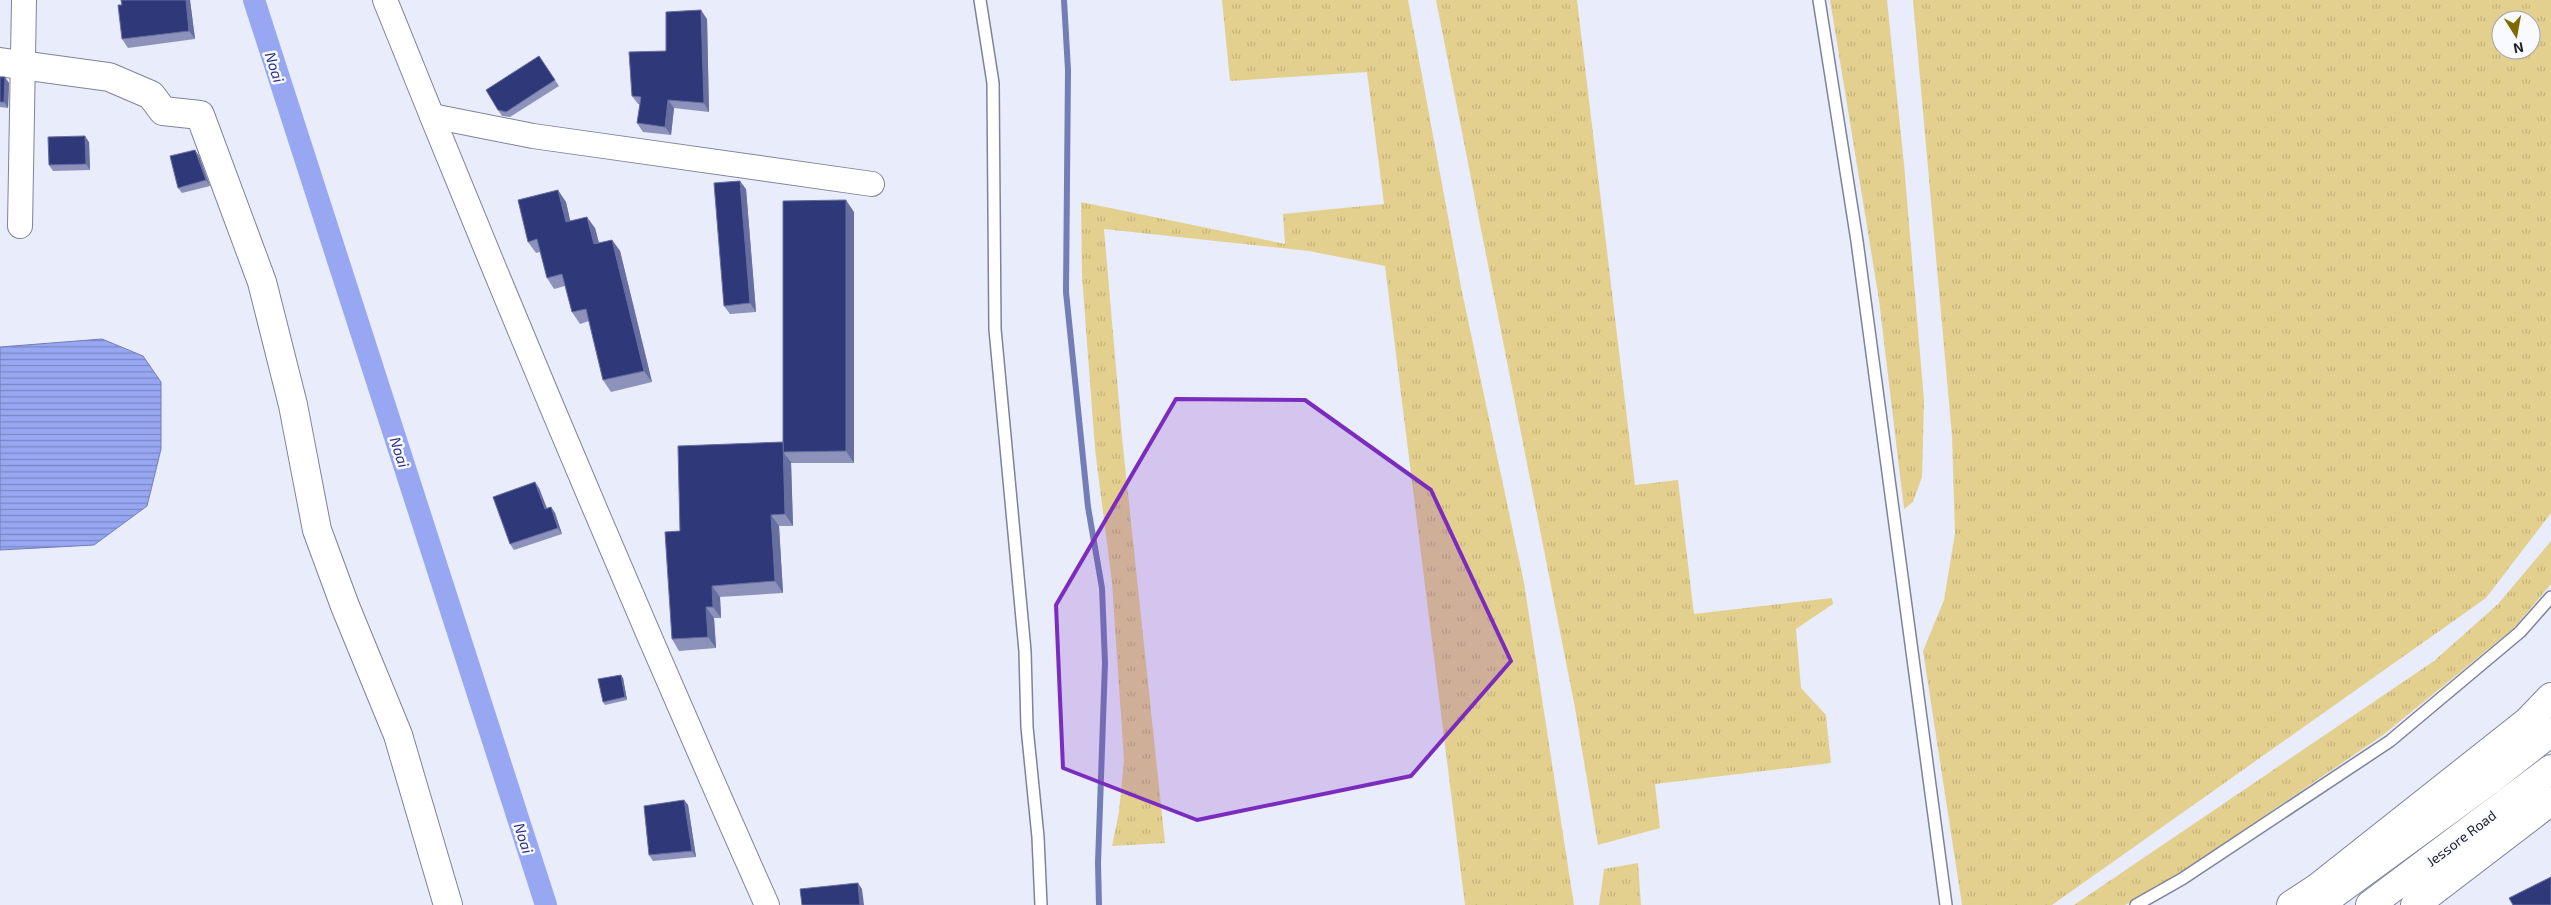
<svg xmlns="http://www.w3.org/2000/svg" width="2551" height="905" font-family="'Exo 2',sans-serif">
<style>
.grass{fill:url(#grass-tufts);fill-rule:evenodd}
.water{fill:url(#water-rules);stroke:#727eb5}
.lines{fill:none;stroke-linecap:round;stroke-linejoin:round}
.stream{stroke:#727eb5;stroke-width:6}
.canal{stroke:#97a7f2;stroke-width:22}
.service-casing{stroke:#7e8399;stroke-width:14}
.minor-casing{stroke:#7e8399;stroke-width:26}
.tertiary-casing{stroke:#7e8399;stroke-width:30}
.trunk-casing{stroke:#7e8399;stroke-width:30}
.service{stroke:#fff;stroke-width:11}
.minor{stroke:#fff;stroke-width:24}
.tertiary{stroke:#fff;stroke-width:28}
.trunk{stroke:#fff;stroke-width:28}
.wall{fill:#8c92ba}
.shaded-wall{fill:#676ea0}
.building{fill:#2f3879;stroke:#676ea0}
.marked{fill:#7b2cbf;fill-opacity:0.2;stroke:#7b2cbf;stroke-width:4;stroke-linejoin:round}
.labels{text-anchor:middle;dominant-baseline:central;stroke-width:5;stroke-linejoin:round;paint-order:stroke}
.street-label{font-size:14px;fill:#1c1e27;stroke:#f9faff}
.water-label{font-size:15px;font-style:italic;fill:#2b3085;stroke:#f9faff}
</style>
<defs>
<pattern id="grass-tufts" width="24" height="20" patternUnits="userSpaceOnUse" patternTransform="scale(1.25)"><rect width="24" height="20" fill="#e4d08e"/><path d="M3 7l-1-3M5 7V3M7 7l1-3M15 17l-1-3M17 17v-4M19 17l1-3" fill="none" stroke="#c3b27a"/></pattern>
<pattern id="water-rules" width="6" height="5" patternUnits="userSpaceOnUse" patternTransform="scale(1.25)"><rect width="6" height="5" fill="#97a7f2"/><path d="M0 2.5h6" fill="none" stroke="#7a87c4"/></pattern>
</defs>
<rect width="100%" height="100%" fill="#e9ecfb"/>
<g class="grass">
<path d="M1222,0h186l53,287 63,296 50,322h-109l-80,-639 -76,-15 -205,-22 18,208 43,406 -53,3 7,-34 5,-52 -12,-177 -17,-134 -13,-173 -1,-74 204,42 -2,-30 101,-10 -17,-132 -137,9z"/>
<path d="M1436,0h141l58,485 43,-5 16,134 138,-16 1,6 -37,25 5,59 25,27 5,48 -176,21 5,44 -62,17 -23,-137z"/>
<path d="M1830,0h57l17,164 20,237 -2,76 -9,25 -9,7 -25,-209z"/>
<path d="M1913,0h638v513l-65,85 -434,307h-90l-39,-254 21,-51 11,-67 -3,-97zM2501,20h30v30h-30z"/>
<path d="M2551,541v43l-37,44 -131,107 -201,137 -57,33h-51l360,-244 64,-57z"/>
<path d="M1638,863l3,42h-42l5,-36z"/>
</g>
<path class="water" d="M102,339l41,17 18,26v67l-14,57 -53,39 -94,5v-203z"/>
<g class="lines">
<path class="stream" d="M1064,0l4,70 -2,222 22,215 14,81 3,75 -7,200 1,42"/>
<path class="canal" d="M254,0l292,905"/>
<defs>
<g id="service">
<path d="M980,0l13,83 2,246 30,322 2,76 11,110 3,68"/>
<path d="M1819,0l38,241 89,664"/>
<path d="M2136,905l46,-26 208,-138 130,-109 31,-35"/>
</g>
<g id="minor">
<path d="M385,0c122,304 249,606 382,905"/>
<path d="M432,116l101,20 339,48"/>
<path d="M20,226l4,-226"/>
</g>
<g id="tertiary">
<path d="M0,62l109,15 42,18 12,16 37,4 62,167 31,123 24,125 28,76 53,129 50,170"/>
<path d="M2291,905l26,-17 211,-167 23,-24"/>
<path d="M2415,905l136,-104"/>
</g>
<g id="trunk">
<path d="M2319,905l171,-125 61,-48"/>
<path d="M2370,905l181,-136"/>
</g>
</defs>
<use href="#service" class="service-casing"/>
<use href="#minor" class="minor-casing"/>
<use href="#tertiary" class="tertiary-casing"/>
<use href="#trunk" class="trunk-casing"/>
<use href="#service" class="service"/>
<use href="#minor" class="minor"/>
<use href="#tertiary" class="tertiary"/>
<use href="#trunk" class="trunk"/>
</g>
<g class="wall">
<path d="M121,0h69l5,39 -67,9 -6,-9z"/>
<path d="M707,19l2,93 -35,-4 -3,27 -28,-3 -6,-9 3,-19h-2l-6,-8 34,-45z"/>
<path d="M539,56l20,30 -49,31 -8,-1 -4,-6z"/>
<path d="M0,77l9,6 -1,25 -8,-1z"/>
<path d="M89,142l1,28 -37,1 -4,-6z"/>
<path d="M195,150l4,6 11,30 -28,7 -4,-5z"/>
<path d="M746,189l10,123 -26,2 -6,-8z"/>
<path d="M566,202l4,19 25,7 4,15 13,-3 8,11 32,131 -41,10 -8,-12 -14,-59 -9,3 -8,-12 -7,-26 -11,3 -7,-11 -7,-26 -4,1 -8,-11z"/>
<path d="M854,212v251h-63v-1l2,64h-14l4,67 -63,4 1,21h-7l2,30 -37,3 -7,-12 8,-108 103,-89v1z"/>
<path d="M539,488l8,20 4,-1 4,6 7,21 -48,16 -4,-6z"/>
<path d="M623,678l4,22 -22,5 -2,-3z"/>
<path d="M684,800l4,5 8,52 -43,4 -4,-6z"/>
</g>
<g class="shaded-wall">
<path d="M186,0h4l5,39 -6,-8z"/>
<path d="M701,10l6,9 2,93 -5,-9z"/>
<path d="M5,77l4,6 -1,25 -4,-6z"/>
<path d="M668,100l6,8 -3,27 -6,-8z"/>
<path d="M85,136l4,6 1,28 -4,-6z"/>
<path d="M195,150l4,6 11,30 -4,-6z"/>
<path d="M740,181l6,8 10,123 -6,-9z"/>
<path d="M558,190l8,12 7,31 -7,-11z"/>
<path d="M846,200l8,12v251l-8,-12z"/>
<path d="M587,217l8,11 7,27 -8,-11z"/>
<path d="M612,240l8,11 32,131 -8,-11z"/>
<path d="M783,442l6,10h-6l8,10 2,64 -8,-12z"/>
<path d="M535,482l4,6 10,27 -4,-6z"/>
<path d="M551,507l4,6 7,21 -4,-6z"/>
<path d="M771,515l8,11 4,67 -8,-12z"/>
<path d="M712,586l8,11 1,21 -8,-11z"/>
<path d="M706,607l8,11 2,30 -8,-11z"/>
<path d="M621,675l2,3 4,22 -2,-3z"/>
<path d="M684,800l4,5 8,52 -4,-6z"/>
<path d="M858,883l4,6 2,16h-4z"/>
</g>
<g class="building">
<path d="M121,0h65l3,31 -67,8 -4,-34h4z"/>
<path d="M701,10l3,93 -36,-3 -3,27 -28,-4 4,-26 -9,-1 -3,-44 37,-1v-39z"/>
<path d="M539,56l16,24 -49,32 -8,-2 -12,-20z"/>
<path d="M0,77h5l-1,25h-4z"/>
<path d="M85,136l1,28 -37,1 -1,-28z"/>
<path d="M195,150l11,30 -28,8 -8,-32z"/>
<path d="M740,181l10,122 -26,3 -10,-123z"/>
<path d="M558,190l8,32 21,-5 7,27 18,-4 32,131 -41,9 -17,-71 -14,3 -10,-38 -15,4 -10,-39 -9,3 -10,-42z"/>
<path d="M846,200v251l-63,1v-251z"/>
<path d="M783,442l2,72 -14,1 4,66 -63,5 1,21h-7l2,30 -36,2 -7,-107 15,-1 -2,-85z"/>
<path d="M535,482l10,27 6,-2 7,21 -48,16 -17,-47z"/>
<path d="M621,675l4,22 -22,5 -5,-23z"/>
<path d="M684,800l8,51 -43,4 -5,-49z"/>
<path d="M2551,877v28h-38l-4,-7z"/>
<path d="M858,883l2,22h-58l-2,-16z"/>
</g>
<path class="marked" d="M1176,399l129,1 126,90 80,171 -100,115 -214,44 -134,-52 -7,-163z"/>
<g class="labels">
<g class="street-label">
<text transform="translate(2461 838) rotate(-37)">Jessore Road</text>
</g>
<g class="water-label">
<text transform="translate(275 67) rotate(72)">Noai</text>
<text transform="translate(400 452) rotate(72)">Noai</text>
<text transform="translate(524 838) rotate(72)">Noai</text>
</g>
</g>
<g transform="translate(2516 35) rotate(169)"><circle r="24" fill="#f9faff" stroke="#a1a2a9"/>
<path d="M0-4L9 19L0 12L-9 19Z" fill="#806900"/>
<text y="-8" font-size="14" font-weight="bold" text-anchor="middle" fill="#1c1e27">N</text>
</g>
</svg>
